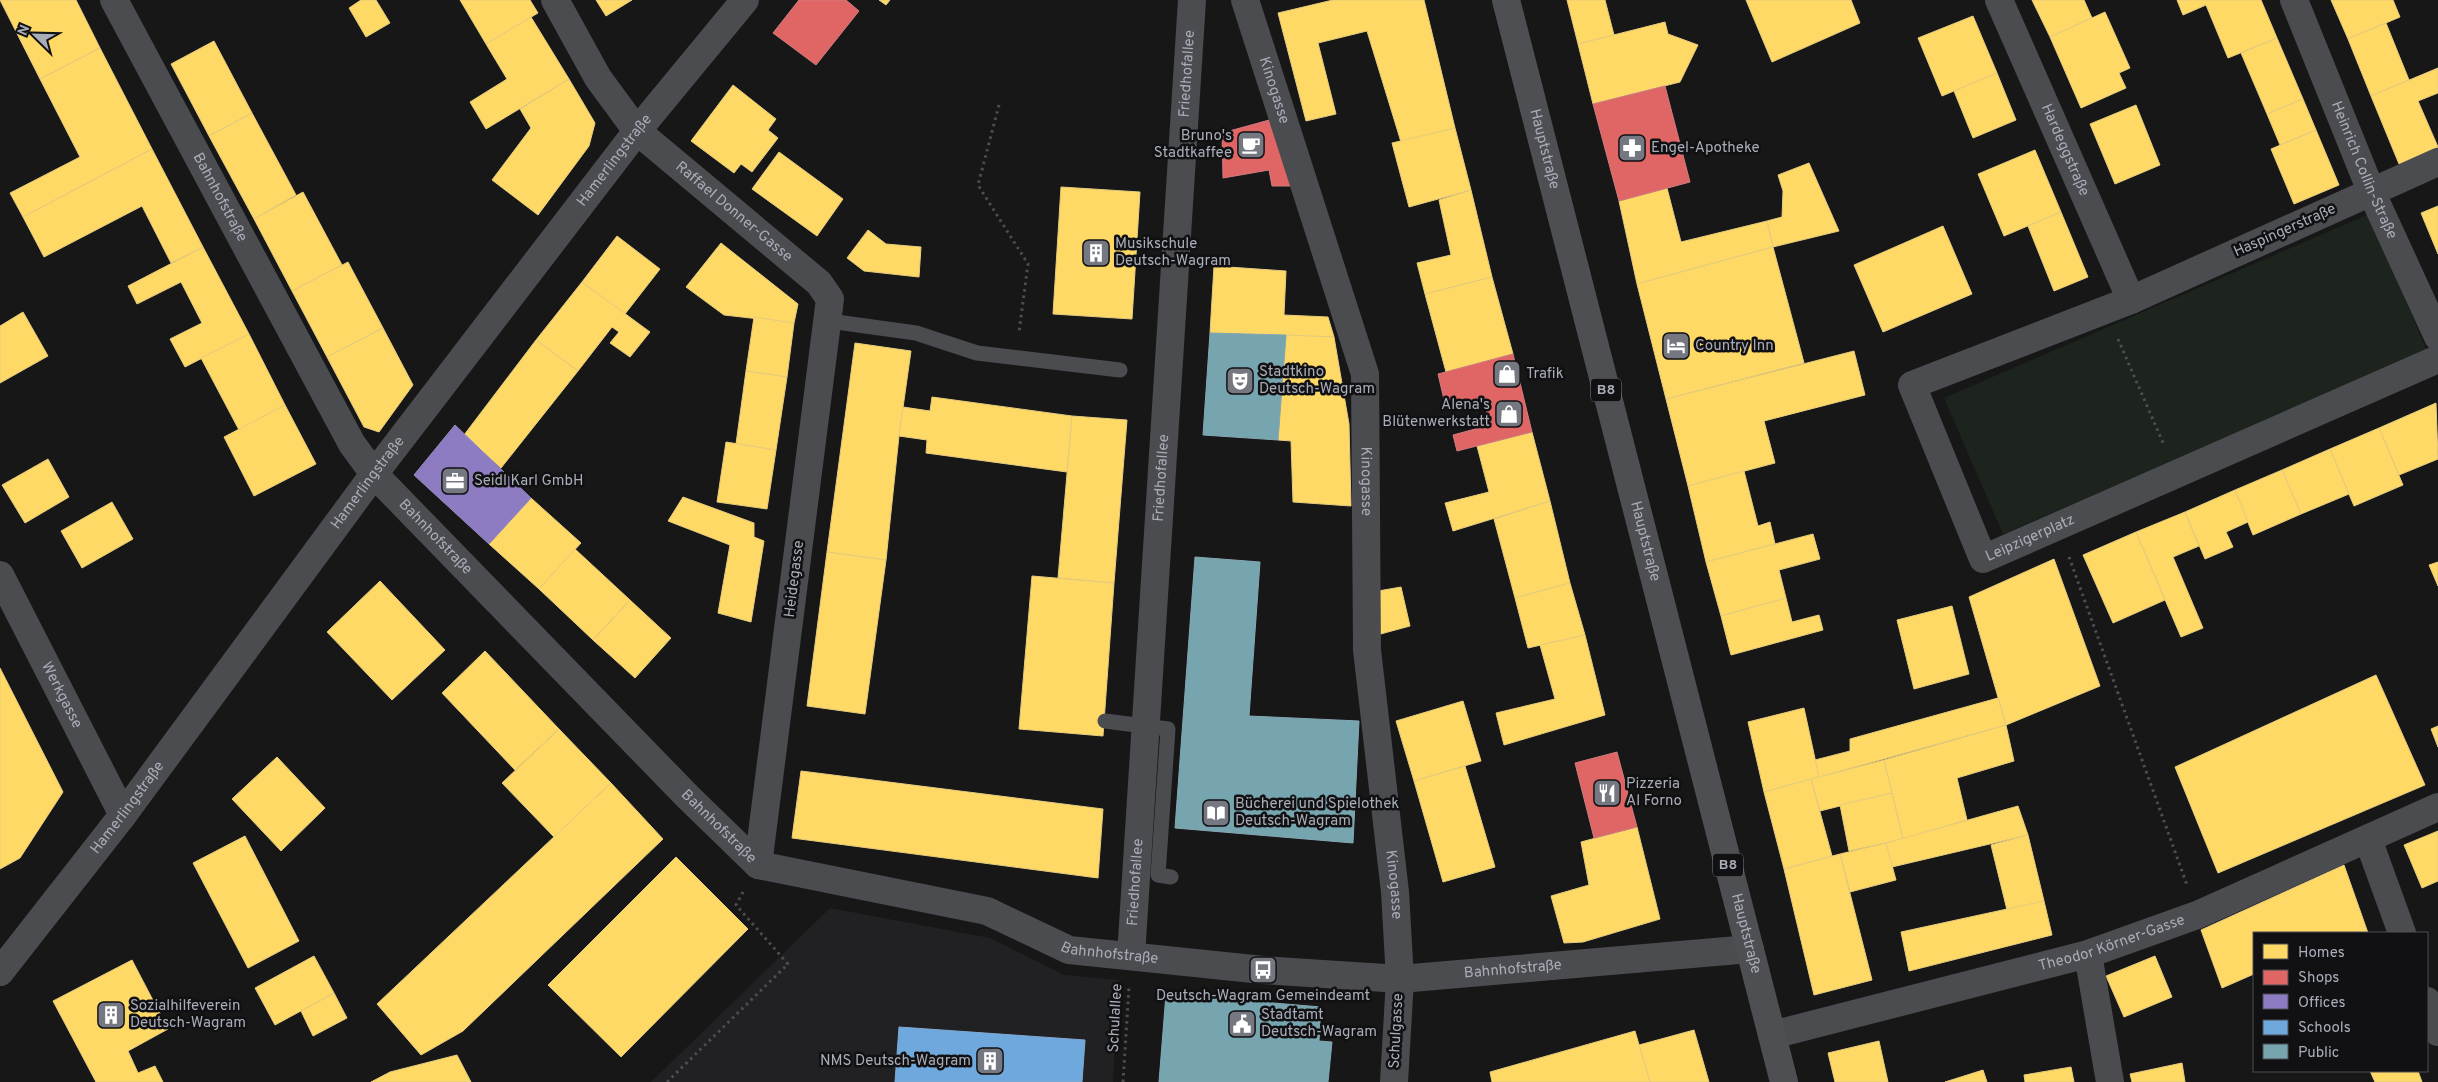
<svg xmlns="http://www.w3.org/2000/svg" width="2438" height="1082" font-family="Overpass,sans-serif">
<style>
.built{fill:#212123}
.green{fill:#1d241e}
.homes{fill:#ffd966;stroke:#e5cc7f}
.shops{fill:#e06666;stroke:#cf7b7f}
.offices{fill:#8e7cc3;stroke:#968bc0}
.schools{fill:#6fa8dc;stroke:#80aad1}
.public{fill:#76a5af;stroke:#85a7b2}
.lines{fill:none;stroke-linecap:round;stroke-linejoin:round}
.path{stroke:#4d4e52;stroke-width:3;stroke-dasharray:2.5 4;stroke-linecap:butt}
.lane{stroke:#4b4c50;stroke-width:15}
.street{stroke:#4b4c50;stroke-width:28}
.primary{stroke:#4d4f52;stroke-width:28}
.labels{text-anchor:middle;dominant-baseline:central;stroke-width:5;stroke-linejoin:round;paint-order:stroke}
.shield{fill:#111113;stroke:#7b7e86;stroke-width:1}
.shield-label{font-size:14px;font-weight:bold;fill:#a8adb8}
.street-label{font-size:15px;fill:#a8adb8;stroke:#111113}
.poi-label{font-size:15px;fill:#a8adb8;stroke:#111113;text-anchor:start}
</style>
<rect width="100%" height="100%" fill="#171717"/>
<path class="built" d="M830,908l160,30 75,37 54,5 -6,102h-462z"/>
<path class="green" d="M2369,214l58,137 -424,183 -59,-136z"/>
<g class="homes">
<path d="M0,0h76l24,48 -60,31z"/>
<path d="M361,0h15l14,23 -24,14 -17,-29z"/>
<path d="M460,0h70l8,13 -52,31z"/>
<path d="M596,0h36l-26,16z"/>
<path d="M879,0h11l-4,5z"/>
<path d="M1333,0h91l31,128 -54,14 -34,-111 -49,12 18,71 -30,7 -28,-108z"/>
<path d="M1567,0h38l9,35 -36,9z"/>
<path d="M1746,0h105l9,23 -88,39z"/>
<path d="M2032,0h52l8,18 -42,19z"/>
<path d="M2177,0h84l16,38 -49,20 -22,-53 -23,10z"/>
<path d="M2331,0h62l7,17 -52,22z"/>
<path d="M2105,12l25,56 -11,5 7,15 -45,20 -31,-71z"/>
<path d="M1973,16l24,57 -55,23 -24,-58z"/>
<path d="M531,17l38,62 -83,50 -16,-27 37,-23 -21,-35z"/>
<path d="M1665,22l3,12 30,11 -18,37 -87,22 -15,-60z"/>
<path d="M2386,23l23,57 -38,16 -23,-57z"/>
<path d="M2277,38l26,61 -36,15 -26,-61z"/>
<path d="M214,41l38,72 -43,23 -38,-72z"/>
<path d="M100,48l52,101 -129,68 -13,-24 70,-36 -40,-78z"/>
<path d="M2438,68v25l-20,8 20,46 -39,17 -28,-68z"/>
<path d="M1997,73l19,47 -43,18 -19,-47z"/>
<path d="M569,79l26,44 -6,23 -51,69 -46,-35 39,-52 -11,-19z"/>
<path d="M733,85l43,34 -8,11 10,8 -26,34 -11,-8 -7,9 -43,-32z"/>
<path d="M2303,99l13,31 -36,15 -13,-31z"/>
<path d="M2136,105l24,60 -45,19 -25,-60z"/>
<path d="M252,113l44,82 -42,24 -45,-83z"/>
<path d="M1455,128l16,62 -62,17 -17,-64z"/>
<path d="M2316,130l23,55 -45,19 -23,-55z"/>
<path d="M152,149l51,98 -32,16 -29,-57 -98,51 -21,-40z"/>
<path d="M2035,150l26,62 -57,24 -26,-62z"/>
<path d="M779,152l64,47 -26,37 -65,-47z"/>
<path d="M1809,163l30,68 -66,16 -6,-26 15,-4 1,-26 -5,-16z"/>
<path d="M1061,187l79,5 -8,127 -79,-5z"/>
<path d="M1667,188l14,54 86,-21 6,26 -136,37 -18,-83z"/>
<path d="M1471,190l21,87 -67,17 -8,-31 34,-8 -12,-55z"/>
<path d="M303,192l39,73 -50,26 -38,-72z"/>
<path d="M2438,206v48l-17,-41z"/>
<path d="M2061,212l27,65 -34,14 -26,-65z"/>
<path d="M1943,226l29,68 -89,38 -29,-67z"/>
<path d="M868,230l18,14 35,3 -2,30 -55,-6 -17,-13z"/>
<path d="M617,236l43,33 -35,45 -43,-32z"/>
<path d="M721,243l77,61 -4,19 -70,-8 -38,-28z"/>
<path d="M203,247l46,87 -64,33 -15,-28 32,-16 -21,-41 -44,22 -9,-18z"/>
<path d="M1773,247l31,116 -138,36 -29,-115z"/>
<path d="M348,262l35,66 -56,29 -35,-66z"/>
<path d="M1214,266l72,5 -2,44 44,2 6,20 -124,-4z"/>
<path d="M1492,277l21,77 -67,18 -21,-78z"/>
<path d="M582,282l68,50 -20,25 -20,-14 9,-11 -7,-5 -34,44 -42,-31z"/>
<path d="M23,312l25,44 -48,27v-57z"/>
<path d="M754,317l40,6 -7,54 -41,-6z"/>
<path d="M383,328l30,57 -34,47 -15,-5 -37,-70z"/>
<path d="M249,334l36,71 -46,25 -38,-72z"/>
<path d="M1286,335l48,2 15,87 2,82 -58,-4 -2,-61 -13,-1z"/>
<path d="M536,340l42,31 -77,97 -37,-33z"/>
<path d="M855,343l56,8 -12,85 -13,124 -59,-8z"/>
<path d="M1854,351l11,44 -101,26 11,42 -87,23 -22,-87z"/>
<path d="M746,371l41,6 -11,73 -40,-6z"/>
<path d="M932,397l140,19 -5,56 -141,-19 1,-13 -28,-4 4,-29 27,4z"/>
<path d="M2436,403l2,56 -39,16 -20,-47z"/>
<path d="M285,405l31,59 -62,32 -30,-59z"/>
<path d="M1072,416l55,4 -13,163 -56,-5z"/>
<path d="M2379,428l24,57 -49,21 -24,-57z"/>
<path d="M1532,432l18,69 -97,30 -8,-28 44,-11 -12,-46z"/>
<path d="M726,442l50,8 -9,59 -50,-7z"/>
<path d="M2330,449l19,45 -48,20 -19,-44z"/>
<path d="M48,459l21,38 -44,26 -23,-38z"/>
<path d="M2282,470l19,44 -48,21 -18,-45z"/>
<path d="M1744,471l14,55 12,-4 5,22 -69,18 -18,-76z"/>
<path d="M2235,490l13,32 -22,10 7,15 -28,12 -20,-47z"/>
<path d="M683,497l71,26v14l10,4 -13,81 -33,-9 12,-68 -62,-24z"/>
<path d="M531,498l50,45 -42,46 -50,-45z"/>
<path d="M1550,501l20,82 -55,15 -21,-79z"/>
<path d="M112,502l21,37 -51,29 -21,-37z"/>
<path d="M2185,512l14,34 -26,11 30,71 -22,9 -45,-105z"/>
<path d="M2136,532l29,68 -52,23 -30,-68z"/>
<path d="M1813,534l7,25 -41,11 7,28 -65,18 -15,-54z"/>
<path d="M575,549l55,51 -37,40 -54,-51z"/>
<path d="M827,552l59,8 -21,154 -58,-8z"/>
<path d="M2054,559l46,127 -94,39 -37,-128z"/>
<path d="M2438,562v24l-9,-21z"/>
<path d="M1032,576l82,7 -11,153 -84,-7z"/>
<path d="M380,581l65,69 -53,50 -65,-68z"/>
<path d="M1570,583l15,52 -57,13 -13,-50z"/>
<path d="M1401,587l9,39 -33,9 1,-44z"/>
<path d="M1786,598l6,24 27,-7 4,15 -92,25 -10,-39z"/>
<path d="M630,600l41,38 -36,40 -42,-38z"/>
<path d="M1952,606l17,68 -55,15 -17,-69z"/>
<path d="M1585,635l20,80 -101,30 -8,-32 59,-14 -15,-54z"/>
<path d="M485,651l74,78 -44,41 -73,-77z"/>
<path d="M0,668l63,124 -43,66 -20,11z"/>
<path d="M2376,675l49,110 -207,88 -43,-106z"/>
<path d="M1998,698l8,27 -187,52 -4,-17 35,-9v-12z"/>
<path d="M1463,701l18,60 -67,20 -18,-60z"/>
<path d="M1804,708l15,69 -55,15 -16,-70z"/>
<path d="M2006,725l8,36 -57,17 10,42 -64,19 -19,-79z"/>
<path d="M2438,726v21l-7,-18z"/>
<path d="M559,729l52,54 -57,54 -52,-54z"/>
<path d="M277,757l48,51 -44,43 -49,-52z"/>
<path d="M1884,760l8,33 -72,18 -9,-32z"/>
<path d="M1465,766l30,101 -52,15 -29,-101z"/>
<path d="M801,771l302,38 -5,69 -306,-40z"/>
<path d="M1811,779l21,77 -48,13 -20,-77z"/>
<path d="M611,783l52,56 -200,192 -42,24 -44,-51z"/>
<path d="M1892,793l11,46 -54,12 -9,-46z"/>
<path d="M2018,806l10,29 -136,32 -6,-24z"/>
<path d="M1637,827l23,92 -77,23 -19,1 -13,-47 38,-11 -8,-43z"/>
<path d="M2438,831v50l-16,7 -18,-43z"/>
<path d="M2028,835l16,66 -37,9 -16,-65z"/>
<path d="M245,836l54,105 -51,27 -55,-105z"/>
<path d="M1886,843l10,37 -46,12 -10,-38z"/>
<path d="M1840,854l32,126 -58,15 -30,-126z"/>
<path d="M676,857l72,72 -127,128 -73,-72z"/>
<path d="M2344,865l24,68h-114v41l-32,14 -21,-58z"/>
<path d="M2044,901l8,34 -143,36 -8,-39z"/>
<path d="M314,956l20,37 -59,32 -20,-37z"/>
<path d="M2155,956l17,41 -48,20 -18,-41z"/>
<path d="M132,960l36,69 -40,22 10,22 17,-7 8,16h-67l-43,-81z"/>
<path d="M334,993l13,25 -34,18 -12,-25z"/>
<path d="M1694,1030l15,52h-59l-11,-37z"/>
<path d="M1635,1031l15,51h-158l-2,-10z"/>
<path d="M1879,1041l9,41h-53l-7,-29z"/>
<path d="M457,1055l14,27h-100l19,-10z"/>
<path d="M2182,1063l3,19h-53l-2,-8z"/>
<path d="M2071,1067l3,15h-49l-1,-7z"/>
<path d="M1983,1070l4,12h-42z"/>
<path d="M2370,1071h48l4,11h-47z"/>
</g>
<g class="shops">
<path d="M799,0h47l13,11 -43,54 -43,-32z"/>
<path d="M1665,86l25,96 -71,19 -26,-97z"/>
<path d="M1273,119l17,67h-18l-3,-16 -46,8 -1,-45z"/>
<path d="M1513,354l19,78 -75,19 -4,-16 37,-10 -7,-27 -37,10 -8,-34z"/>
<path d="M1617,752l20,75 -43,11 -19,-75z"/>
</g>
<path class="offices" d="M455,425l76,73 -42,46 -75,-69z"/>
<path class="schools" d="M899,1027l186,13 -3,42h-187z"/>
<g class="public">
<path d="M1210,333l76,2 -8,105 -75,-5z"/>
<path d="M1195,557l65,5 -11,154 110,5 -6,122 -178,-15z"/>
<path d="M1166,994l155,13 -2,34 13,1 -4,40h-169z"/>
</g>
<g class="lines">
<g class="path">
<path d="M999,105l-21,80 50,79 -9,68"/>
<path d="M2118,339l46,106"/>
<path d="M2069,557l118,328"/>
<path d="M667,1082l121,-118 -52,-59 7,-13"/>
<path d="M1123,1082l6,-95"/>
</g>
<g class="lane">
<path d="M829,321l87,12 61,20 143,17"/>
<path d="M1105,721l63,8 -10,146 13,2"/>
</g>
<g class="street">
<path id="s1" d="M114,0l238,444 22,30 314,323 70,68 229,46 82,39 194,20 137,9 350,-30"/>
<path id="s2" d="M555,0l43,78 39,53 182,152 11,16 -72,566"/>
<path id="s3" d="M1245,0l120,374 2,276 28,242 5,87 -6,103"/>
<path id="s4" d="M1999,0l132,300"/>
<path id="s5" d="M2294,0l77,191 67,146"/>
<path id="s6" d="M2438,162l-307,138 -219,85 71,174 455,-200"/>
<path id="s7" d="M0,575l123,240"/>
<path d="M2368,839l34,94"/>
<path d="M2088,954l22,128"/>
<path id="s8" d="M1131,956l61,-956"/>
<path id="s9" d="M0,972l123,-157 251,-341 263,-343 108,-131"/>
<path d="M2427,1001l11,31"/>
<path id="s10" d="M1772,1035l316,-81 109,-39 241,-108"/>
</g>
<path class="primary" id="s11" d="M1506,0l278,1082"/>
</g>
<defs>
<symbol id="cafe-square" viewBox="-11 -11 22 22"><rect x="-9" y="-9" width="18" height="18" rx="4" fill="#757880" stroke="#111113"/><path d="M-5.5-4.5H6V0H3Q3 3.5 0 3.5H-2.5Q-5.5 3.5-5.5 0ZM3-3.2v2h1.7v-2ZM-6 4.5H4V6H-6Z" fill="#fff"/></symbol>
<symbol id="pharmacy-square" viewBox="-11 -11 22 22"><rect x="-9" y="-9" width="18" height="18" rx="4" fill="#757880" stroke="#111113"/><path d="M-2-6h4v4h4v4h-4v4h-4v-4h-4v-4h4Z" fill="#fff"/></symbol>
<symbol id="building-square" viewBox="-11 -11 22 22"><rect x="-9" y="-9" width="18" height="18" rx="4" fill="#757880" stroke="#111113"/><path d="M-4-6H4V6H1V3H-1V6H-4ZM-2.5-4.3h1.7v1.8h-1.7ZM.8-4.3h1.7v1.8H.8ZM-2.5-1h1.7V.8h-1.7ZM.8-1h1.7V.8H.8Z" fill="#fff"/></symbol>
<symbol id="hotel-square" viewBox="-11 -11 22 22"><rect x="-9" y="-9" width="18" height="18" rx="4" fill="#757880" stroke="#111113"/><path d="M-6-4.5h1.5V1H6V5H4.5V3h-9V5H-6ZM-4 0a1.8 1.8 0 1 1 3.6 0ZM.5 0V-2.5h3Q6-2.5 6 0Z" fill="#fff"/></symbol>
<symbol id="shop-square" viewBox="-11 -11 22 22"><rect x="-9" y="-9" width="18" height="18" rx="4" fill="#757880" stroke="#111113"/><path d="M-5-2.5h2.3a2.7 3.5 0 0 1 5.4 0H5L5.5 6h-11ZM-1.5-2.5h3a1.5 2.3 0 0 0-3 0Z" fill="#fff"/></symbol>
<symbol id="theatre-square" viewBox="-11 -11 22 22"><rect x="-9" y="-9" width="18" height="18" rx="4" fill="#757880" stroke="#111113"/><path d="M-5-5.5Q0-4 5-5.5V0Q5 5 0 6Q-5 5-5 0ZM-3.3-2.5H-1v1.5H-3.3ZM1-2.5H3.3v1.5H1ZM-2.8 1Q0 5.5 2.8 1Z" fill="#fff"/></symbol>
<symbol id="office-square" viewBox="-11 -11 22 22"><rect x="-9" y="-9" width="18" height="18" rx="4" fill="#757880" stroke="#111113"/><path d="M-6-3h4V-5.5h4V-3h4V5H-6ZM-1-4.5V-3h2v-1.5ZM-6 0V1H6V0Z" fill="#fff"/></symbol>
<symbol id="restaurant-square" viewBox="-11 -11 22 22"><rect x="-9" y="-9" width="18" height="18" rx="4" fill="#757880" stroke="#111113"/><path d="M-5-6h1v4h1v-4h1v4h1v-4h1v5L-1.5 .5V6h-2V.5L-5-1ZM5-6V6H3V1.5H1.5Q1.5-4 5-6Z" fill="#fff"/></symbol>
<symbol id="library-square" viewBox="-11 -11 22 22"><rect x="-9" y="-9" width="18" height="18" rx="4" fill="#757880" stroke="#111113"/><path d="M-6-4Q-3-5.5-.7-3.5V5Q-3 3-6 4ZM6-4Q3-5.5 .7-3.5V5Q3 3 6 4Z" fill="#fff"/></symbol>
<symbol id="bus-square" viewBox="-11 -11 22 22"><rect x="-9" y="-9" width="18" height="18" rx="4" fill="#757880" stroke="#111113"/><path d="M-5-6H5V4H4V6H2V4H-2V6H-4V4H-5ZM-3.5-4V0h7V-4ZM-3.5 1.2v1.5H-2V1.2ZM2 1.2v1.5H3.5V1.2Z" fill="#fff"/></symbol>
<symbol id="civic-square" viewBox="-11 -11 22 22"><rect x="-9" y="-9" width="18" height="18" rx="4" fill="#757880" stroke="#111113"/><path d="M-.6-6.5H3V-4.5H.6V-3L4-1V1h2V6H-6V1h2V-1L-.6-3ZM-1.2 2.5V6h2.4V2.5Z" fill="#fff"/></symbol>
</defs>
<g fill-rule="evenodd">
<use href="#cafe-square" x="1235" y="129" width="32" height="32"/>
<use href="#pharmacy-square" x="1616" y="132" width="32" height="32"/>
<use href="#building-square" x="1080" y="237" width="32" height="32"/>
<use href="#hotel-square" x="1660" y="330" width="32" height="32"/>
<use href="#shop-square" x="1491" y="358" width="32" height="32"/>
<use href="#theatre-square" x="1224" y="365" width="32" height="32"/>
<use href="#shop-square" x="1493" y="398" width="32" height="32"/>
<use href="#office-square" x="439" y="465" width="32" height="32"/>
<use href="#restaurant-square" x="1591" y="777" width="32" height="32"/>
<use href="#library-square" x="1200" y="797" width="32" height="32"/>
<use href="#bus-square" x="1247" y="954" width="32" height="32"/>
<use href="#building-square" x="95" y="999" width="32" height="32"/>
<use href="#civic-square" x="1226" y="1008" width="32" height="32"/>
<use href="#building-square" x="974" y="1045" width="32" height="32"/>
</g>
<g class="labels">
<g class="shield">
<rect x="1591" y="378.5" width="30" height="23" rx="4"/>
<rect x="1713" y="853.5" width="30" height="23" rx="4"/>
</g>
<g class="shield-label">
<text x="1606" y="390">B8</text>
<text x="1728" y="865">B8</text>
</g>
<g class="street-label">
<text stroke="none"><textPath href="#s8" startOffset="884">Friedhofallee</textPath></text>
<text stroke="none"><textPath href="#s3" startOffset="95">Kinogasse</textPath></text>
<text stroke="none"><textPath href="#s11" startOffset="154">Hauptstraße</textPath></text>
<text stroke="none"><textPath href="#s4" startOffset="164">Hardeggstraße</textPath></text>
<text stroke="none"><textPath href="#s9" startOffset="1018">Hamerlingstraße</textPath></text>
<text stroke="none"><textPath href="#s5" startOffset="184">Heinrich Collin-Straße</textPath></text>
<text stroke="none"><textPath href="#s1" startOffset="224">Bahnhofstraße</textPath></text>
<text stroke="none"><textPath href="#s2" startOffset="281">Raffael Donner-Gasse</textPath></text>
<text transform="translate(2285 231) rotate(-24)">Haspingerstraße</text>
<text stroke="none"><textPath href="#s8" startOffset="479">Friedhofallee</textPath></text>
<text stroke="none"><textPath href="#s3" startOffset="500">Kinogasse</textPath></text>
<text stroke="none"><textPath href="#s9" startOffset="612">Hamerlingstraße</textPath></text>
<text stroke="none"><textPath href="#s6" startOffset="811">Leipzigerplatz</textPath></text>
<text stroke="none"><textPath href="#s1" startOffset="629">Bahnhofstraße</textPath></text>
<text stroke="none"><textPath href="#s11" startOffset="559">Hauptstraße</textPath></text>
<text transform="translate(795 579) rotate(-83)">Heidegasse</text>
<text stroke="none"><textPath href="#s7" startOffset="135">Werkgasse</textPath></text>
<text stroke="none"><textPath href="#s9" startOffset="208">Hamerlingstraße</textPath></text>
<text stroke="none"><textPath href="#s1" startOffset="1034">Bahnhofstraße</textPath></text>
<text stroke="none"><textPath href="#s8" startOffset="74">Friedhofallee</textPath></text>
<text stroke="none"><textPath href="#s3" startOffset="905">Kinogasse</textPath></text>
<text stroke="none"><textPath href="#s11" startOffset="964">Hauptstraße</textPath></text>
<text stroke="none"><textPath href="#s10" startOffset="352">Theodor Körner-Gasse</textPath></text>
<text stroke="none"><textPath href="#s1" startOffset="1454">Bahnhofstraße</textPath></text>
<text stroke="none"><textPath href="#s1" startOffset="1859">Bahnhofstraße</textPath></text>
<text transform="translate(1116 1018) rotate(-87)">Schulallee</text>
<text transform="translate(1397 1031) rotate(-87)">Schulgasse</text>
</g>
<g class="poi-label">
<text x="1232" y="136" text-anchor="end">Bruno's<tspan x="1232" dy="17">Stadtkaffee</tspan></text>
<text x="1651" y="148">Engel-Apotheke</text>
<text x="1115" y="244">Musikschule<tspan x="1115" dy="17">Deutsch-Wagram</tspan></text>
<text x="1695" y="346">Country Inn</text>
<text x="1259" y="372">Stadtkino<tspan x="1259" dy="17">Deutsch-Wagram</tspan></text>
<text x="1526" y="374">Trafik</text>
<text x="1490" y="405" text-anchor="end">Alena's<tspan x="1490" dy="17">Blütenwerkstatt</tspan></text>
<text x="474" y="481">Seidl Karl GmbH</text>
<text x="1626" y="784">Pizzeria<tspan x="1626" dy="17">Al Forno</tspan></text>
<text x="1235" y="804">Bücherei und Spielothek<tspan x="1235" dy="17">Deutsch-Wagram</tspan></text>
<text x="1263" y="996" text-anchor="middle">Deutsch-Wagram Gemeindeamt</text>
<text x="130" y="1006">Sozialhilfeverein<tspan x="130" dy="17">Deutsch-Wagram</tspan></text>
<text x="1261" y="1015">Stadtamt<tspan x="1261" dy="17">Deutsch-Wagram</tspan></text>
<text x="971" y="1061" text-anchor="end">NMS Deutsch-Wagram</text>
</g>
</g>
<rect x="2253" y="932" width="175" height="140" fill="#111113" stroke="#4d4f55"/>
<rect x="2263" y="944" width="25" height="15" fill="#ffd966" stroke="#4d4f55"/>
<text x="2298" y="957" font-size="15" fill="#a8adb8">Homes</text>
<rect x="2263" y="970" width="25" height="15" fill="#e06666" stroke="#4d4f55"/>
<text x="2298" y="982" font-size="15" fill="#a8adb8">Shops</text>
<rect x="2263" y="994" width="25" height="15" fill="#8e7cc3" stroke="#4d4f55"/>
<text x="2298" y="1007" font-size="15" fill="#a8adb8">Offices</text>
<rect x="2263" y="1020" width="25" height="15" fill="#6fa8dc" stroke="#4d4f55"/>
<text x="2298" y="1032" font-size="15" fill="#a8adb8">Schools</text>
<rect x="2263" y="1044" width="25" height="15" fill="#76a5af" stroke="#4d4f55"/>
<text x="2298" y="1057" font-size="15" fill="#a8adb8">Public</text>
<g transform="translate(35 35) rotate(293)" stroke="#111113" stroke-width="4" paint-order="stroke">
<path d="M0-4L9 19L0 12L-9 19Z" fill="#a8adb8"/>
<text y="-8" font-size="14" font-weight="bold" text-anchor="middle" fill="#a8adb8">N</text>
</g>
</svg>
